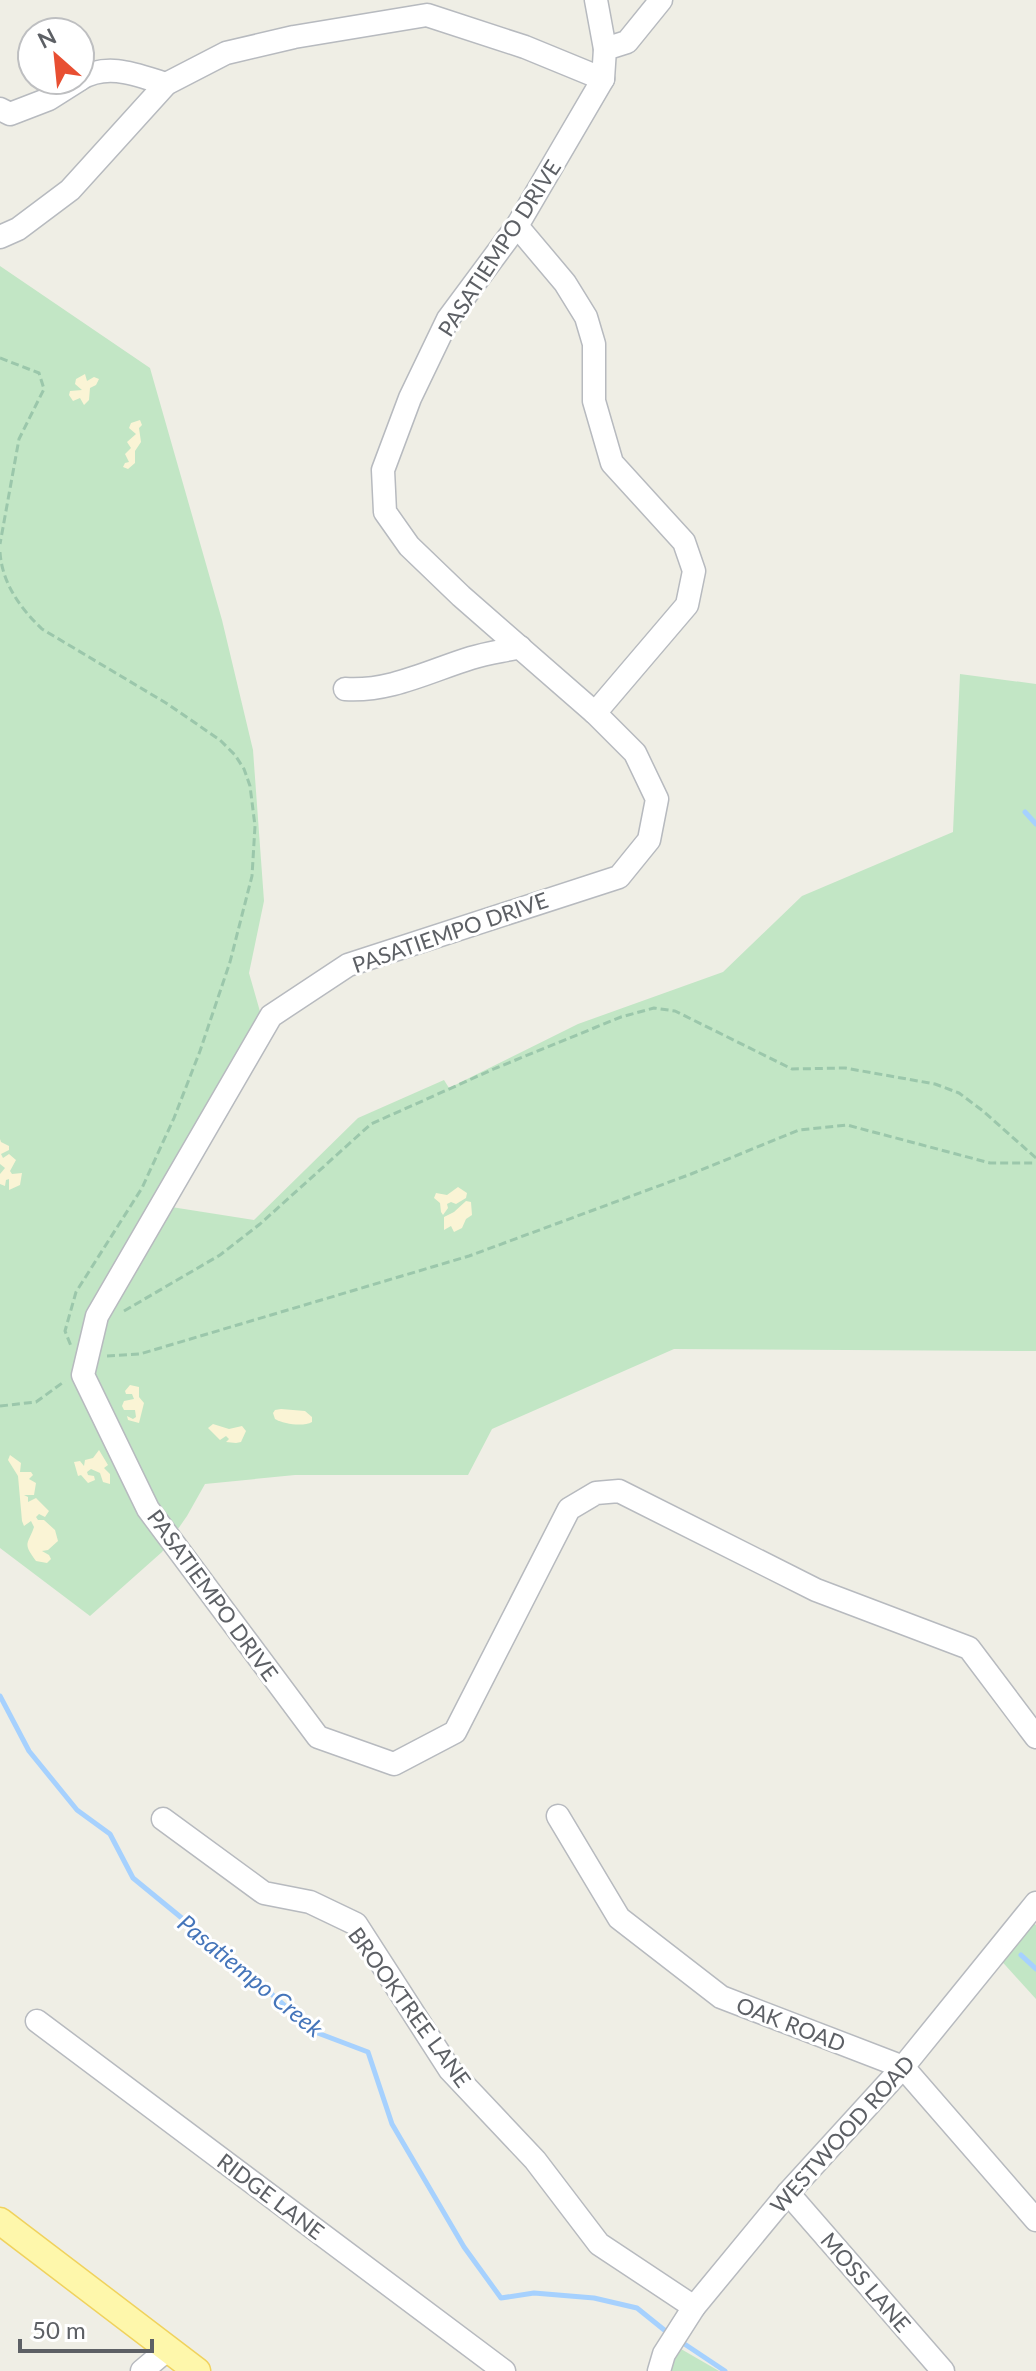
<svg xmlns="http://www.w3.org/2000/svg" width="1036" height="2371" font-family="Lato,sans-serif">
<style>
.green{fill:#c2e6c5}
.sand{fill:#faf4d5}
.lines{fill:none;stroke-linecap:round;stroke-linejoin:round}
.stream{stroke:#a6d1fe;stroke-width:5}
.minor-casing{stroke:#b7babf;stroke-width:25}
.major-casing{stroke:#f0d25d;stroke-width:29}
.path{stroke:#9bc7ab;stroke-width:3;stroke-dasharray:8 4;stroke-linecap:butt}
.minor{stroke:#fff;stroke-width:22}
.major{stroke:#fef7ab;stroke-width:26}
.labels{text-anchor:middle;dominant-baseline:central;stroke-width:6;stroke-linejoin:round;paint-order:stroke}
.street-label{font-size:22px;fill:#5d6065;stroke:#fff}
.water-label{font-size:24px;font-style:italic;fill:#4575ba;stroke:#fff}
</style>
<rect width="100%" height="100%" fill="#efeee5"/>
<g class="green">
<path d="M0,266l150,102 72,252 31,130 11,151 -15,72 18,63 -102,170 89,14 104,-102 86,-38 5,8 129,-64 145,-52 79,-76 151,-64 7,-158 76,10v667l-362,-2 -182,80 -24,46h-173l-90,9 -18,32 -25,36 -72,64 -90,-68z"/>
<path d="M1028,1919l8,6v74l-39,-43z"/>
<path d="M681,2349l38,22h-50l-5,-17z"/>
</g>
<g class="sand">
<path d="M85,374l2,7 7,-4 5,2 -3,6 -6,3 -1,12 -5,5 -4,-7 -7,3 -4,-6 1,-4 12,-1 -7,-6 1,-5z"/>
<path d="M140,420l2,5 -3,3 2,14 -6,9v12l-7,6 -5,-2 2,-4 4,-1 -4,-8 6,-6 -4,-6 9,-8 -7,-6 2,-5z"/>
<path d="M0,1139l1,3 8,4v4l-8,4 2,4 6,-4 7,6 -6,11 2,3 10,-1 -2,12 -11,5v-11l-3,1 -1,6 -5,-2v-10l5,-6 -5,-4z"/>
<path d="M458,1187l9,6 -1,5 -10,6 -5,-2 -4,2 1,4 -5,7 -2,-3 -1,-9 -6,-5 2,-5 11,2z"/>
<path d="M466,1201l5,1 1,13 -6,4 -4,9 -8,4 -3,-6 -7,4v-13l10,-5z"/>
<path d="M130,1385l9,2v10l5,6 -5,20 -11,-3 -1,-4 6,3 3,-2 -1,-7h-11l-2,-4 2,-5 10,-2 -2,-5h-6l-1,-3z"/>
<path d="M281,1409l24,2 7,6v5c-9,5 -28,2 -37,-3l-2,-6 2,-3z"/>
<path d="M213,1424l16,5 13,-3 4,5 -5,11 -5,1 -10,-1 3,-3 -3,-3 -6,4 -12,-12z"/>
<path d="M99,1450l9,15 -4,3 6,6v10l-7,-2 -3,-9 -9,-4 -4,3 1,3 6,1 1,4 -7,3 -7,-8 -3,1 -4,-14 6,-1 4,5 1,-6 8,-2z"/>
<path d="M10,1455l11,8 -1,9h11l2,3 -4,4 7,4 -2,12h-10l4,2v5l8,-4 13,13 -4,6 -6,-3 -3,3 2,3h6l11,10 3,11 -10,9 -6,1 7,4 2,4 -4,4 -11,-2c-14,-19 -8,-16 -2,-34l-3,-6 -7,5 -2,-5 -4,-45 -10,-16z"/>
</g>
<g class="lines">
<g class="stream">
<path d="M1025,812l11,12"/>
<path d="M0,1696l29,55 48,59 33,24 23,44 89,73 93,81 53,20 24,72 72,123 37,51 33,-5 60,5 43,10 31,25"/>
<path d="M1021,1955l15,14"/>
<path d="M680,2341l45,30"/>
</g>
<defs>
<g id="minor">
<path d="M596,0l9,49"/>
<path d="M80,79c28,-17 57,-4 86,5"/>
<path d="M603,79l2,-30 22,-7 34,-42"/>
<path d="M0,109l10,5 39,-15 30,-19"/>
<path d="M517,226l48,57 21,34 8,27v57l18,62 72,79 10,29 -7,34 -92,108"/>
<path d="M0,237l18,-8 52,-39 96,-106 60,-31 68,-16 133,-22 98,32 78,32 -86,147 -69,93 -38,79 -27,72 2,42 24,34 52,50 134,117 40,40 22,46 -8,41 -30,37 -271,88 -77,51 -174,300 -14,59 65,134 170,228 76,27 61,-32 114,-223 27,-16 23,-2 197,99 153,58 67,89"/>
<path d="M345,689c45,3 84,-18 126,-31 16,-5 32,-7 49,-11"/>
<path d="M558,1816l61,102 102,79 182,70 133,153"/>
<path d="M163,1819l101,74 46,9 46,22 94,146 85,90 64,84 95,63"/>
<path d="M37,2021l467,350"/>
<path d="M788,2193l155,178"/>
<path d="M142,2371l26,-22"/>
<path d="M659,2371l5,-17 30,-47 94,-114 115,-126 133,-164"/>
</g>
<path id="major" d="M0,2221l197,150"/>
</defs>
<use href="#minor" class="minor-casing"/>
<use href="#major" class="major-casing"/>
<g class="path">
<path d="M0,358l39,15 5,16 -25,50 -19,105"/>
<path d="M0,552c2,31 20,56 42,77l124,74 54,37 15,15 9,14 6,17 5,40 -3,50 -22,86 -30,89 -26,67 -32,70 -66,104 -11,39 6,15"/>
<path d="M124,1311l96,-56 40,-31 111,-100 125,-56 125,-51 33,-9 21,3 117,58 53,-1 90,16 24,9 24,18 53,47"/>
<path d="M107,1356l33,-2 329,-98 222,-82 108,-44 48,-5 143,38h46"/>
<path d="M0,1406l36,-4 29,-21"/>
</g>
<use href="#minor" class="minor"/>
<use href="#major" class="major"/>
</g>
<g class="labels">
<g class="street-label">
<text transform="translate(499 248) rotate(-57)">PASATIEMPO DRIVE</text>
<text transform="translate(450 932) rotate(-19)">PASATIEMPO DRIVE</text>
<text transform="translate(213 1595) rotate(54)">PASATIEMPO DRIVE</text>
<text transform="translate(410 2007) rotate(54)">BROOKTREE LANE</text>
<text transform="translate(791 2024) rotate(21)">OAK ROAD</text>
<text transform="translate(842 2134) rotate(-48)">WESTWOOD ROAD</text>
<text transform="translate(271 2196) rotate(37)">RIDGE LANE</text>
<text transform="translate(866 2282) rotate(49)">MOSS LANE</text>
</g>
<g class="water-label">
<text transform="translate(251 1975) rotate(39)">Pasatiempo Creek</text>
</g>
</g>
<g transform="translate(56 56) rotate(333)"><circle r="38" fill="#ffffff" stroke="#bebfc1" stroke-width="2"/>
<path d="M0-6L14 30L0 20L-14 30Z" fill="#e84f32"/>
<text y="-12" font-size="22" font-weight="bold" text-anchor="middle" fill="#5d6065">N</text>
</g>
<path d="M20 2339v12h132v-12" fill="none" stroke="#5d6065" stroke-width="4"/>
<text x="32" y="2339" font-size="24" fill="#5d6065" stroke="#ffffff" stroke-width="6" paint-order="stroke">50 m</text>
</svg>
